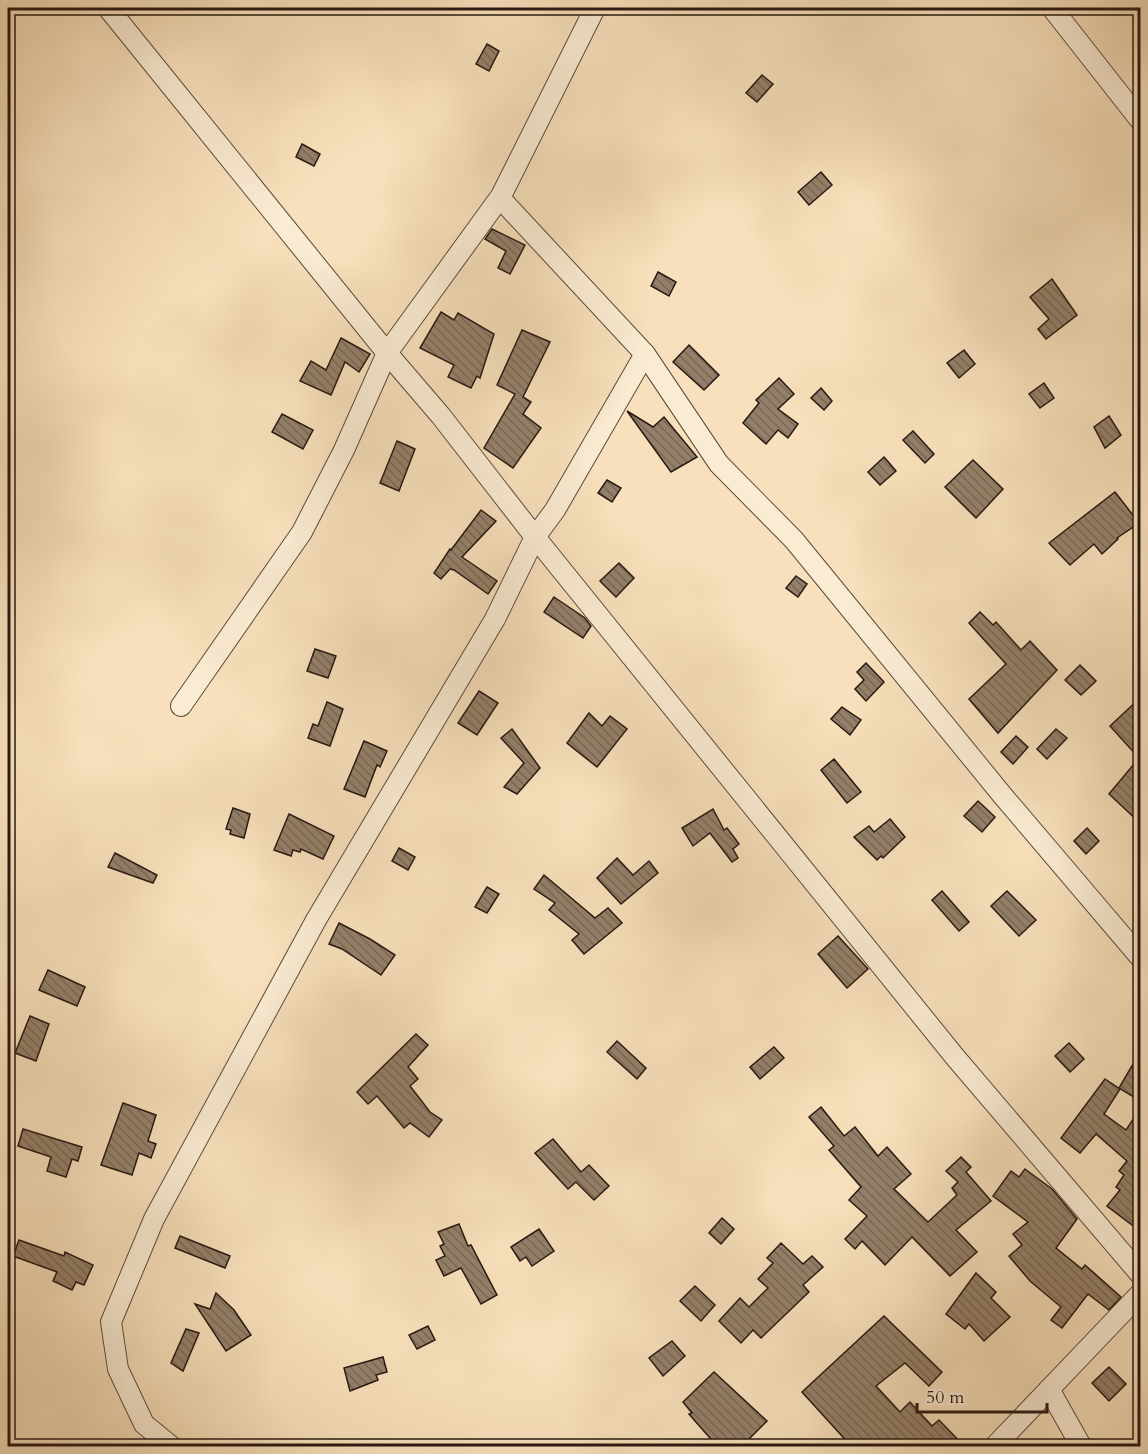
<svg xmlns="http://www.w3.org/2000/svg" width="1148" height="1454" font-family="Cardo,serif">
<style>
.building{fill:url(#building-back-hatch);stroke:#281812;stroke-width:1.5}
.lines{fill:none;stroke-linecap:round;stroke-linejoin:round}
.street-casing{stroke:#5c4a3c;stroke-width:22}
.street{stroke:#faebd3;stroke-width:20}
</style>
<defs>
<pattern id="building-back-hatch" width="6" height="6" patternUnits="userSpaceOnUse" patternTransform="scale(1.5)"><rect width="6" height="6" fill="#94806a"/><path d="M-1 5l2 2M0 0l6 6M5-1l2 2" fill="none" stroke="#796856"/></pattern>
</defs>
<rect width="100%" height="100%" fill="#f7e0bb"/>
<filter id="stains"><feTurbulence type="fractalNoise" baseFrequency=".00333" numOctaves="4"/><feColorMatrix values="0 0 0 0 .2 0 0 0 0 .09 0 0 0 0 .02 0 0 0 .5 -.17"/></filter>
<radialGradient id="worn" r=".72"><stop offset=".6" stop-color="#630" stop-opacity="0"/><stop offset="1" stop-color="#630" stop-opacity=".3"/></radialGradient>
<g class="building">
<path d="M487,44l12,7 -10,20 -13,-7z"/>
<path d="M762,75l11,9 -16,18 -11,-9z"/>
<path d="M302,144l18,10 -6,12 -18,-9z"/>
<path d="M821,172l11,13 -23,20 -11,-13z"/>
<path d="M492,229l33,16 -15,29 -12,-6 8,-17 -21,-12z"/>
<path d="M658,272l18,10 -7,14 -18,-10z"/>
<path d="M1052,279l25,36 -31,24 -8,-10 11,-10 -19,-22z"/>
<path d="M441,312l13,8 4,-7 36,21 -14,44 -3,-2 -6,12 -23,-11 6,-12 -34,-17z"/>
<path d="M522,330l28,12 -27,55 8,5 -8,12 18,14 -28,40 -29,-20 31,-54 -18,-9z"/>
<path d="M341,338l29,16 -11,18 -14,-10 -14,33 -31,-14 11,-20 15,9z"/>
<path d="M689,345l30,30 -15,15 -31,-28z"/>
<path d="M964,350l11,14 -16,14 -12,-15z"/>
<path d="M779,378l15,16 -16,15 20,15 -10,14 -10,-8 -12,14 -23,-21 16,-20 -3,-3z"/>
<path d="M1044,383l10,15 -14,10 -11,-14z"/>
<path d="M821,388l11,13 -8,9 -13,-12z"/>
<path d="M627,411l26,16 11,-10 33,40 -26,15z"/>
<path d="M282,414l31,16 -10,19 -31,-17z"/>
<path d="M1109,416l12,19 -16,13 -11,-21z"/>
<path d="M913,431l21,23 -9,9 -22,-23z"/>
<path d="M397,441l18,8 -16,42 -19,-8z"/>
<path d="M884,457l12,14 -16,14 -12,-13z"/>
<path d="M973,460l30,29 -27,29 -31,-31z"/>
<path d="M607,480l14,8 -9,14 -14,-9z"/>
<path d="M1115,492l24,31 -22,15 1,1 -16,15 -8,-10 -24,21 -21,-22z"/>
<path d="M481,510l15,11 -34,36 35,24 -9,13 -34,-24 -4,-1 -9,10 -7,-6 16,-24 1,1z"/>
<path d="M619,563l15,15 -18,19 -16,-16z"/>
<path d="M796,576l11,8 -9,13 -12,-9z"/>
<path d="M554,597l31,21 6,8 -8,12 -39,-26z"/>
<path d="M980,612l13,13 3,-3 25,28 9,-9 27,29 -59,63 -29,-34 37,-35 -37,-41z"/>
<path d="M315,649l21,7 -8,22 -21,-7z"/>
<path d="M866,663l18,19 -18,19 -11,-12 9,-9 -7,-8z"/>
<path d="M1080,665l16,16 -15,14 -16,-15z"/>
<path d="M479,691l19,12 -21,32 -19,-12z"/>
<path d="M1140,698v125l-31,-29 30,-36 -29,-32z"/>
<path d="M327,702l16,7 -13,37 -22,-8 5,-14 5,2z"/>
<path d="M842,707l19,13 -11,15 -19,-16z"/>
<path d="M589,713l13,13 8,-10 17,13 -30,38 -30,-24z"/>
<path d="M512,729l28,39 -23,26 -13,-7 20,-24 -23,-25z"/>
<path d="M1056,729l11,9 -20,21 -10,-10z"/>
<path d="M1016,736l12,11 -15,17 -12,-12z"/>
<path d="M364,741l23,10 -7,16 -3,-2 -12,32 -21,-8z"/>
<path d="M834,759l27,33 -14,11 -26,-33z"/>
<path d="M978,801l17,16 -13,15 -18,-16z"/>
<path d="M233,808l17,6 -6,24 -14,-4 1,-4 -5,-1z"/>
<path d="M713,809l11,21 3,-2 12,16 -6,5 5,9 -6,4 -22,-29 -17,13 -11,-18z"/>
<path d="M289,814l45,22 -11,23 -22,-10 -1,3 -7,-2 -2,6 -17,-6z"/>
<path d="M890,819l15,18 -22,21 -2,-2 -4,4 -23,-23 15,-11 5,6z"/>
<path d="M1087,828l12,13 -13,13 -12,-13z"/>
<path d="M399,848l16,9 -7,13 -16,-9z"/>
<path d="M115,853l42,22 -4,8 -45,-16z"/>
<path d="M617,858l16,17 16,-14 9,12 -37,31 -24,-26z"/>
<path d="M544,875l51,43 13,-10 14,15 -38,31 -12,-14 7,-6 -30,-24 6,-7 -21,-14z"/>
<path d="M487,887l12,7 -12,19 -12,-6z"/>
<path d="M942,891l27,31 -10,9 -27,-31z"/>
<path d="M1007,891l29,29 -17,16 -28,-30z"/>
<path d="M339,923l31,16 25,16 -14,20 -39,-26 -13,-5z"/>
<path d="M838,936l30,33 -21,19 -29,-34z"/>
<path d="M48,970l37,17 -8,19 -38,-16z"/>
<path d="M30,1016l19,8 -13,37 -21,-8z"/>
<path d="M416,1034l12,11 -20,22 10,12 -8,7 20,26 12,8 -13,17 -19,-14 -6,5 -27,-32 -9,8 -11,-12z"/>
<path d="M617,1041l29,27 -9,11 -30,-27z"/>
<path d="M1069,1043l15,16 -14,13 -15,-16z"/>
<path d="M774,1047l10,11 -24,21 -10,-12z"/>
<path d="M1140,1052v49l-21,-13z"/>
<path d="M1105,1079l15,10 -16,25 22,16 14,-21v37l-6,9 6,5v23l-6,8 5,4 -4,7 5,4v25l-33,-25 13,-16 -4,-3 8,-12 -5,-4 8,-10 -31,-27 -16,19 -19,-15z"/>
<path d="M123,1103l33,12 -8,26 8,3 -5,14 -12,-5 -7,22 -31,-10z"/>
<path d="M821,1107l23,29 11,-9 23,29 9,-9 24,27 -17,15 34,33 29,-27 -5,-7 6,-6 -12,-11 15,-14 10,10 -5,5 25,29 -35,29 21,22 -27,24 -38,-39 -27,28 -23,-24 -7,8 -10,-10 22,-23 -18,-16 12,-13 -32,-37 5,-4 -25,-29z"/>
<path d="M23,1129l59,18 -4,14 -6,-2 -6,18 -19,-6 4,-14 -33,-11z"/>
<path d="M553,1139l28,33 8,-7 20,21 -15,14 -18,-18 -8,7 -33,-36z"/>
<path d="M1025,1169l27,20 25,30 -21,29 26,21 3,-4 36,32 -12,13 -21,-16 -26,34 -11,-8 10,-13 -31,-26 -21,-25 13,-11 -9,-11 15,-12 -35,-26 18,-25 8,6z"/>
<path d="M722,1218l12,11 -13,15 -12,-11z"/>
<path d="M459,1224l9,22 3,-1 26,50 -16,9 -20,-36 -17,8 -8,-16 9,-4 -5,-10 4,-2 -6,-12z"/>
<path d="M539,1229l15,22 -22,15 -6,-9 -6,4 -9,-14z"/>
<path d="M180,1236l50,20 -5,12 -50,-20z"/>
<path d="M19,1240l45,16 1,-4 28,13 -9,20 -8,-3 -4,8 -19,-9 4,-9 -44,-16z"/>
<path d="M781,1243l22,21 9,-8 11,11 -20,18 6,7 -48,46 -8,-8 -12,13 -22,-22 21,-23 9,9 19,-19 -10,-9 15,-16 -6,-5z"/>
<path d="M976,1273l20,19 -5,6 19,19 -26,24 -15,-17 -4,5 -19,-15z"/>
<path d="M695,1286l20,19 -14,16 -21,-20z"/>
<path d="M216,1293l18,17 17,25 -25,16 -31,-47 15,5z"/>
<path d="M884,1316l58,56 -13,14 -24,-23 -29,23 24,26 10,-10 22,24 7,-6 25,26h-113l-49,-54z"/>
<path d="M428,1326l7,14 -18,9 -8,-14z"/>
<path d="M186,1329l13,4 -16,38 -12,-8z"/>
<path d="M672,1341l13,15 -22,20 -14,-18z"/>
<path d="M383,1357l4,15 -11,3 2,5 -28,11 -6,-23z"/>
<path d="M1109,1367l17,17 -17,17 -17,-18z"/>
<path d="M714,1372l53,49 -25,25h-25l-28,-32 3,-1 -9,-11z"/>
</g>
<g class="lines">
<defs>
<g id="street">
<path d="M108,8l279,345 54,63 94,121 420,520 185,217"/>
<path d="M1052,8l88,112"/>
<path d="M500,198l145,156 74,110 75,76 209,256 137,161"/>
<path d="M181,706l121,-174 42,-82 43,-97 114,-157 94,-188"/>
<path d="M1049,1389l32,57"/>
<path d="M171,1446l-27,-22 -26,-55 -7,-47 43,-103 162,-299 179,-301 40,-82 20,-27 90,-156"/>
<path d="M995,1446l145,-152"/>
</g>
</defs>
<use href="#street" class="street-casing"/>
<use href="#street" class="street"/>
</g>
<rect width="1148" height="1454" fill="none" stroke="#f7e0bb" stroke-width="30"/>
<rect x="9" y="9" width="1130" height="1436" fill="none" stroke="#281812" stroke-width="3"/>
<rect x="15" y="15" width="1118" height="1424" fill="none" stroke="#281812" stroke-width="1.5"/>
<path d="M917 1403v9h130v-9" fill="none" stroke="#281812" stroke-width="3"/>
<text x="926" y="1403" font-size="18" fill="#281812" stroke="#faebd3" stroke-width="4.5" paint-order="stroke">50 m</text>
<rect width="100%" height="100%" filter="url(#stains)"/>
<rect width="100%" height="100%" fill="url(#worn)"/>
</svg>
